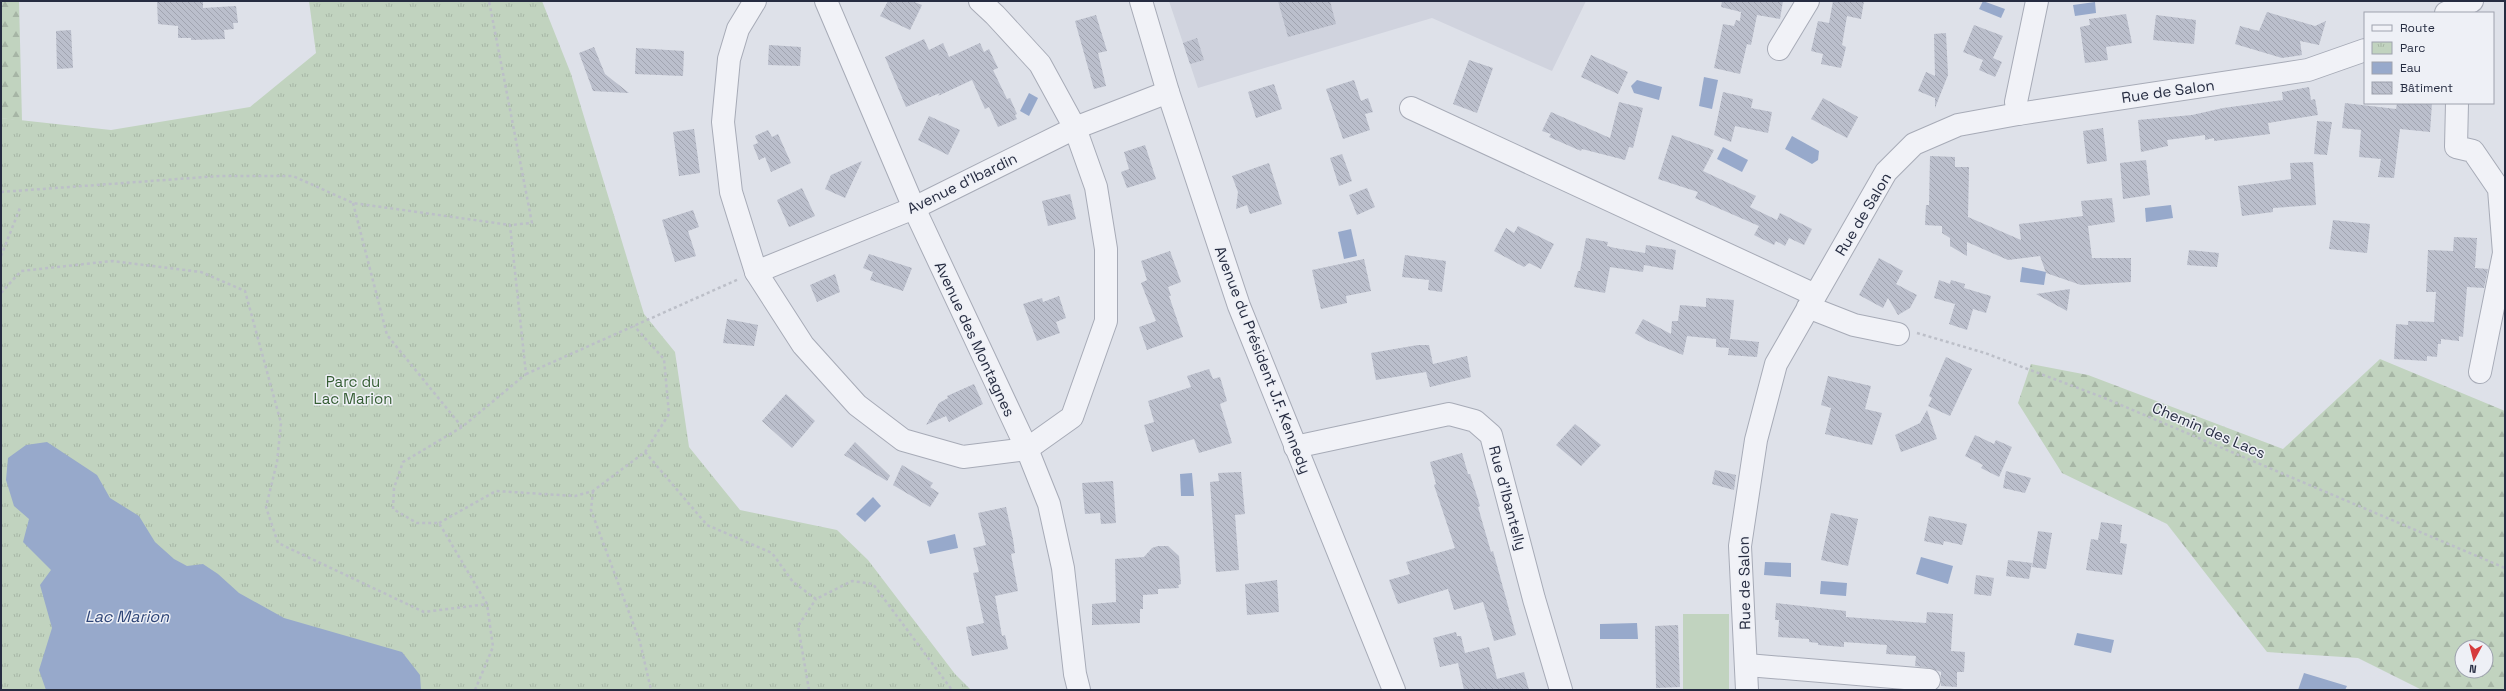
<svg xmlns="http://www.w3.org/2000/svg" width="2506" height="691" font-family="'Space Grotesk',sans-serif">
<style>
.built{fill:#d0d3de}
.grass{fill:#c1d3bf}
.forest{fill:url(#forest-firs);fill-rule:evenodd}
.park{fill:url(#park-tufts)}
.water{fill:#97a9cb}
.building{fill:url(#building-back-hatch)}
.lines{fill:none;stroke-linecap:round;stroke-linejoin:round}
.minor-casing{stroke:#a7abb7;stroke-width:24}
.path{stroke:#bcbfc8;stroke-width:2.5;stroke-dasharray:3 3;stroke-linecap:butt}
.minor{stroke:#f1f2f7;stroke-width:22}
.labels{text-anchor:middle;dominant-baseline:central;stroke-width:3;stroke-linejoin:round;paint-order:stroke}
.street-label{font-size:15px;fill:#262c41;stroke:#eef0f6}
.park-label{font-size:15px;fill:#355d33;stroke:#eef0f6}
.water-label{font-size:16px;font-style:italic;fill:#2e4577;stroke:#eef0f6}
</style>
<defs>
<pattern id="forest-firs" width="22" height="20" patternUnits="userSpaceOnUse"><rect width="22" height="20" fill="#c1d3bf"/><path d="M5 1l3.5 6h-7zM16 11l3.5 6h-7z" fill="#a6b5a5"/></pattern>
<pattern id="park-tufts" width="24" height="20" patternUnits="userSpaceOnUse"><rect width="24" height="20" fill="#c1d3bf"/><path d="M3 7l-1-3M5 7V3M7 7l1-3M15 17l-1-3M17 17v-4M19 17l1-3" fill="none" stroke="#a6b5a5"/></pattern>
<pattern id="building-back-hatch" width="6" height="6" patternUnits="userSpaceOnUse"><rect width="6" height="6" fill="#bbbfcc"/><path d="M-1 5l2 2M0 0l6 6M5-1l2 2" fill="none" stroke="#a1a4b0"/></pattern>
</defs>
<rect width="100%" height="100%" fill="#dee1e9"/>
<path class="built" d="M1169,1h417l-34,70 -120,-53 -234,70z"/>
<rect class="grass" x="1683" y="614" width="46" height="76"/>
<g class="forest">
<path d="M1,1h18l3,120 -21,-3z"/>
<path d="M2380,359l125,52v279h-83l-64,-32 -91,-6 -100,-128 -105,-51 -44,-70 13,-39 57,11 195,74zM2462,647h24v24h-24z"/>
</g>
<path class="park" d="M309,1h233l29,73 73,240 31,38 14,95 51,63 97,20 31,30 87,114 16,16h-970v-572l110,12 139,-23 66,-54z"/>
<g class="water">
<path d="M1983,1l22,8 -4,9 -22,-9z"/>
<path d="M2095,2l1,11 -21,3 -2,-11z"/>
<path d="M1704,77l14,3 -6,29 -13,-3z"/>
<path d="M1637,80l25,7 -3,13 -25,-7 -3,-7z"/>
<path d="M1029,93l9,5 -9,18 -9,-5z"/>
<path d="M1792,136l27,15 -1,9 -6,4 -27,-15z"/>
<path d="M1723,147l25,13 -6,12 -25,-13z"/>
<path d="M2171,205l2,13 -27,4 -1,-14z"/>
<path d="M1351,229l6,27 -13,3 -6,-27z"/>
<path d="M2022,267l24,5 -2,13 -24,-3z"/>
<path d="M47,442l50,33 13,23 29,18 16,26 19,17 13,7 16,-2 15,10 21,19 45,25 118,34 18,23 1,15h-375l-7,-20 13,-42 -12,-43 11,-15 -28,-28 6,-23 -15,-13 -8,-26 2,-22 18,-13z"/>
<path d="M1192,473l2,23h-13l-1,-22z"/>
<path d="M873,497l8,9 -16,16 -9,-8z"/>
<path d="M955,534l3,14 -28,6 -3,-13z"/>
<path d="M1921,557l32,9 -5,18 -32,-10z"/>
<path d="M1765,562l26,1v14l-27,-2z"/>
<path d="M1821,581l26,2 -1,13 -26,-2z"/>
<path d="M1637,623l1,16h-38v-15z"/>
<path d="M2077,633l37,7 -3,13 -37,-8z"/>
<path d="M2304,673l43,13 -2,4h-47z"/>
</g>
<g class="building">
<path d="M157,1h46v7l33,-2 2,17h-5l1,6 -10,1 1,9 -34,1v-2h-13v-12l-20,-2z"/>
<path d="M888,1h24l10,4 -12,25 -30,-14z"/>
<path d="M1278,1h52l6,23 -48,13z"/>
<path d="M1722,1h61l-3,18 -23,-4 -6,30 -4,-1 -7,30 -26,-6 9,-44 11,2 2,-6 4,1 1,-9 -20,-5z"/>
<path d="M1833,1h31l-3,18 -14,-3 -5,29 4,2 -5,21 -20,-4 2,-10 -12,-3 7,-30 11,2z"/>
<path d="M2267,12l48,14 11,-5 -7,24 -19,-4 2,14 -20,3 -47,-14 5,-18 19,5z"/>
<path d="M2126,14l6,29 -26,4 2,13 -23,3 -5,-36 10,-2 -1,-6z"/>
<path d="M1096,15l11,36 -9,2 8,33 -12,3 -19,-68z"/>
<path d="M2156,15l40,5 -2,24 -41,-4z"/>
<path d="M1974,25l29,11 -10,22 9,4 -7,15 -16,-7 4,-10 -20,-8z"/>
<path d="M71,30l2,38 -16,1 -1,-38z"/>
<path d="M1946,33l2,42 -13,33v-10l-17,-7 8,-19 9,4 -1,-42z"/>
<path d="M1197,38l7,22 -14,4 -7,-21z"/>
<path d="M924,39l5,11 14,-7 6,14 31,-14 4,9 5,-3 9,19 -5,2 14,29 3,-1 7,16 -2,1 2,4 -19,8 -9,-20 -4,2 -13,-29 -34,16 2,-3 -34,14 -21,-50z"/>
<path d="M769,45l32,2 -1,19 -32,-1z"/>
<path d="M594,47l11,27 24,19 -36,-2 -14,-38z"/>
<path d="M636,48l48,3 -1,25 -48,-2z"/>
<path d="M1591,55l37,17 -10,22 -37,-17z"/>
<path d="M1469,60l24,8 -16,45 -24,-9z"/>
<path d="M1354,80l7,21 7,-3 5,14 -8,2 5,16 -27,9 -17,-50z"/>
<path d="M1274,84l8,25 -26,9 -8,-26z"/>
<path d="M2309,87l2,13 4,-1 3,16 -50,8 2,11 -56,7v-3l-9,2v-5l-38,5 1,6 -27,6 -3,-32 54,-5 31,-7 60,-8 -1,-8z"/>
<path d="M1723,92l30,7 -2,9 21,4 -4,21 -33,-7 -4,16 -17,-7z"/>
<path d="M1823,98l35,19 -11,21 -36,-19z"/>
<path d="M1619,102l24,6 -10,40 -4,-1 -4,13 -43,-11 -1,2 -32,-14 2,-3 -9,-3 9,-19 59,26z"/>
<path d="M2345,103l51,6 1,-6h35l-2,29 -30,-3 -6,49 -16,-1 3,-18 -22,-2 2,-27 -19,-2z"/>
<path d="M929,116l31,14 -12,25 -30,-15z"/>
<path d="M2317,121l15,1 -5,33 -13,-1z"/>
<path d="M2103,128l4,33 -20,3 -4,-33z"/>
<path d="M694,129l6,44 -21,3 -6,-44z"/>
<path d="M768,130l4,7 6,-3 13,29 -20,9 -6,-15 -6,3 -6,-15 5,-2 -3,-7z"/>
<path d="M1672,135l42,15 -11,21 53,25 -6,11 27,13 3,-7 32,16 -8,16 -15,-7 -4,8 -9,-5 -2,4 -20,-10 5,-9 -64,-28 3,-6 -40,-13z"/>
<path d="M1145,145l11,34 -29,9 -6,-16 8,-3 -5,-17z"/>
<path d="M1342,154l10,27 -13,5 -9,-28z"/>
<path d="M1930,156l25,1v10h14l-1,50 53,23 -2,-16 64,-8 -2,-15 31,-3 3,24 -27,4 4,32h39v24l-50,3 -35,-12 -6,-17 -32,4 -41,-18v14l-17,-10v-8l-8,-5v-7l-17,-1 1,-20h3z"/>
<path d="M2146,160l4,35 -27,4 -3,-36z"/>
<path d="M862,161l-17,37 -20,-9 6,-14z"/>
<path d="M2313,162l3,43 -43,3v4l-31,4 -4,-30 53,-7 -1,-16z"/>
<path d="M1269,163l13,41 -32,10 -3,-9 -11,4 2,-17 -6,-16z"/>
<path d="M802,188l13,28 -26,11 -12,-27z"/>
<path d="M1367,188l8,19 -18,8 -8,-20z"/>
<path d="M1070,194l6,25 -28,7 -6,-25z"/>
<path d="M693,210l6,17 -11,4 8,25 -21,6 -13,-42z"/>
<path d="M2333,220l37,4 -3,29 -38,-4z"/>
<path d="M1518,226l36,18 -13,25 -12,-6 -5,4 -30,-16 12,-23 8,5z"/>
<path d="M2454,237l23,1 -2,30 13,1 -4,19 -17,-1 -4,50 -4,-1v5l-18,-2v5h-3l-1,13 -10,-1v5l-33,-2 2,-35 12,1v-4l26,1 2,-30h-10l2,-42 25,1z"/>
<path d="M1586,238l22,4 -1,4 8,2 30,5 1,-8 30,5 -3,20 -29,-5 -1,7 -33,-5 -5,26 -31,-6 4,-16h2z"/>
<path d="M2189,250l30,3 -2,14 -30,-2z"/>
<path d="M1170,251l11,31 -13,5 3,9h-2l14,41 -36,13 -8,-23 17,-6 -15,-38 6,-3 -6,-19z"/>
<path d="M869,254l43,14 -9,23 -33,-11 3,-8 -10,-4z"/>
<path d="M1405,255l41,6 -4,31 -14,-2 1,-10 -27,-3z"/>
<path d="M1879,258l24,13 -7,13 21,11 -7,13 -12,7 -10,-17 -5,10 -24,-13z"/>
<path d="M1364,259l7,32 -25,5 1,7 -26,6 -9,-39z"/>
<path d="M835,274l5,18 -23,10 -7,-17z"/>
<path d="M1939,280l11,4 1,-4 14,4 -1,4 27,8 -5,17 -13,-4 -6,21 -18,-6 6,-20 -21,-6z"/>
<path d="M2070,289l-3,22 -31,-17z"/>
<path d="M1059,296l7,22 -10,4 4,11 -23,8 -14,-37 19,-6 1,4z"/>
<path d="M1706,298l28,2 -5,48 -13,-1v-8l-29,-3 -4,19 -37,-15 -11,-7 8,-14 28,15 1,-13h6l2,-16 26,2z"/>
<path d="M727,319l31,6 -4,21 -31,-3z"/>
<path d="M1730,339l29,3 -2,15 -29,-2z"/>
<path d="M1418,345h11l4,19 34,-8 4,21 -41,10 -4,-15 -50,8 -5,-27z"/>
<path d="M1946,357l26,12 -22,47 -22,-10 4,-8 -3,-2z"/>
<path d="M1209,369l4,10 7,-2 7,24 -7,3 12,39 -33,10 -5,-14 -42,13 -8,-27 10,-3 -6,-21 43,-14 -4,-11z"/>
<path d="M1828,376l43,10 -6,23 17,4 -10,32 -47,-11 6,-26 -10,-3z"/>
<path d="M974,384l9,20 -34,18 -3,-6 -20,9 13,-22 9,-5 -1,-2z"/>
<path d="M786,394l29,27 -23,27 -30,-27z"/>
<path d="M1927,410l10,29 -36,13 -6,-17 25,-12z"/>
<path d="M1575,424l26,21 -20,21 -25,-21z"/>
<path d="M1975,435l19,9 2,-4 16,7 -13,30 -18,-9 2,-3 -18,-9z"/>
<path d="M855,442l35,34 -3,5 -43,-26z"/>
<path d="M1462,453l6,21h2l10,32 -2,1 13,45 2,-1 23,84 -22,6 -11,-39 -29,8 -6,-21 -50,15 -9,-24 21,-6 -4,-12 49,-14 -21,-63 2,-1 -6,-22z"/>
<path d="M902,465l31,18 -3,4 9,6 -9,14 -37,-22z"/>
<path d="M1715,470l21,5 -2,15 -22,-6z"/>
<path d="M2006,471l25,7 -6,15 -22,-5z"/>
<path d="M1241,472l4,42 -10,1 4,55 -23,2 -6,-90 9,-1 -1,-8z"/>
<path d="M1113,481l3,42 -15,1 -1,-11 -15,1 -3,-31z"/>
<path d="M1006,507l7,32 2,14 -4,1 7,37 -23,5 7,40 3,-1 3,14 -36,7 -6,-29 18,-4 -11,-50 6,-1 -6,-24 13,-3 -8,-32z"/>
<path d="M1831,513l27,6 -10,47 -27,-6z"/>
<path d="M1929,516l38,8 -5,21 -18,-4 -1,4 -19,-4z"/>
<path d="M2101,522l21,3 -2,18 7,1 -5,31 -36,-5 5,-31 7,1z"/>
<path d="M2038,531l14,2 -6,36 -14,-2z"/>
<path d="M1158,546h10l11,10 2,28 -3,1 1,3 -21,1v5l-15,1v14h-3v14l-48,2v-21l24,-2 -1,-43 29,-2 8,-9z"/>
<path d="M2008,560l24,3 -3,16 -23,-3z"/>
<path d="M1976,575l18,3 -3,18 -17,-2z"/>
<path d="M1277,580l2,32 -32,3 -2,-31z"/>
<path d="M1776,603l70,8v6l80,6 1,-11 26,2 -2,37 14,1 -1,20h-7v15l-16,-1v-14l-11,-4 -15,-2 1,-10 -30,-2 1,-9 -43,-3v5l-26,-2v-2l-9,-1v-3l-31,-2 1,-17h-4z"/>
<path d="M1678,625l2,62 -24,1 -1,-62z"/>
<path d="M1456,632l1,4h4l4,17 24,-6 8,32 27,-7 5,18h-65l-6,-27 -18,4 -7,-29z"/>
</g>
<g class="lines">
<defs>
<g id="minor">
<path d="M755,1l-17,28 -9,30 -6,63 8,70 25,80 47,73 54,60 46,35 60,17 64,-8 45,-32 34,-96v-72l-10,-62 -21,-59 -35,-64 -45,-49 -15,-14"/>
<path d="M826,1l88,207 113,241 22,55 14,64 12,106 4,16"/>
<path d="M1141,1l27,91 71,214 155,384"/>
<path d="M2446,13l26,-12"/>
<path d="M1779,49l29,-48"/>
<path d="M2457,103l-1,44 17,4 26,38 5,64 -24,119"/>
<path d="M1411,108l404,187"/>
<path d="M2018,114l-2,-12 21,-101"/>
<path d="M756,272l158,-64 161,-80 93,-36"/>
<path d="M1808,307l46,18 44,9"/>
<path d="M1295,447l154,-33 26,7 16,14 43,164 27,91"/>
<path d="M1747,665l182,15"/>
<path d="M1747,690l-7,-144 16,-106 20,-76 110,-192 28,-28 44,-19 60,-11 290,-44 57,-20"/>
</g>
</defs>
<use href="#minor" class="minor-casing"/>
<g class="path">
<path d="M1,192l218,-16h74l60,27 157,22"/>
<path d="M353,203l34,132 75,92"/>
<path d="M1,256l19,-48"/>
<path d="M1,293l20,-22 91,-10 89,11 44,19 36,132 -4,39 -11,45 12,36 146,69 63,-8"/>
<path d="M1917,333l68,20 117,44 403,171"/>
<path d="M526,374l213,-95"/>
<path d="M645,452l62,73 65,28 21,29 23,17 36,-18 21,3 79,106"/>
<path d="M593,491l-2,19 49,132 11,48"/>
<path d="M439,523l57,-32 79,5 18,-5 52,-39 24,-38 -5,-55 -30,-33"/>
<path d="M475,690l18,-43 -6,-43 -48,-81h-22l-24,-14 1,-21 9,-26 59,-35 64,-53 -16,-149 22,-2 -43,-222"/>
<path d="M809,690l-11,-64 18,-27"/>
</g>
<use href="#minor" class="minor"/>
</g>
<g class="labels">
<g class="street-label">
<text transform="translate(2168 91) rotate(-8)">Rue de Salon</text>
<text transform="translate(962 183) rotate(-26)">Avenue d'Ibardin</text>
<text transform="translate(1863 214) rotate(-59)">Rue de Salon</text>
<text transform="translate(975 339) rotate(65)">Avenue des Montagnes</text>
<text transform="translate(1263 360) rotate(69)">Avenue du Président J.F. Kennedy</text>
<text transform="translate(2209 430) rotate(23)">Chemin des Lacs</text>
<text transform="translate(1508 498) rotate(75)">Rue d'Ibantelly</text>
<text transform="translate(1744 583) rotate(-91)">Rue de Salon</text>
</g>
<g class="park-label">
<text x="353" y="381">Parc du<tspan x="353" dy="17">Lac Marion</tspan></text>
</g>
<g class="water-label">
<text x="127" y="616">Lac Marion</text>
</g>
</g>
<rect width="2506" height="691" fill="none" stroke="#262c41" stroke-width="4"/>
<rect x="2364" y="12" width="130" height="92" fill="#eef0f6" stroke="#9ea2ae"/>
<rect x="2372" y="25" width="20" height="6" fill="#f1f2f7" stroke="#9ea2ae"/>
<text x="2400" y="32" font-size="12" fill="#262c41">Route</text>
<rect x="2372" y="42" width="20" height="12" fill="url(#park-tufts)" stroke="#9ea2ae"/>
<text x="2400" y="52" font-size="12" fill="#262c41">Parc</text>
<rect x="2372" y="62" width="20" height="12" fill="#97a9cb" stroke="#9ea2ae"/>
<text x="2400" y="72" font-size="12" fill="#262c41">Eau</text>
<rect x="2372" y="82" width="20" height="12" fill="url(#building-back-hatch)" stroke="#9ea2ae"/>
<text x="2400" y="92" font-size="12" fill="#262c41">Bâtiment</text>
<g transform="translate(2474 659) rotate(187)"><circle r="19" fill="#eef0f6" stroke="#9ea2ae"/>
<path d="M0-3L7 15L0 10L-7 15Z" fill="#d63b3d"/>
<text y="-6" font-size="11" font-weight="bold" text-anchor="middle" fill="#262c41">N</text>
</g>
</svg>
